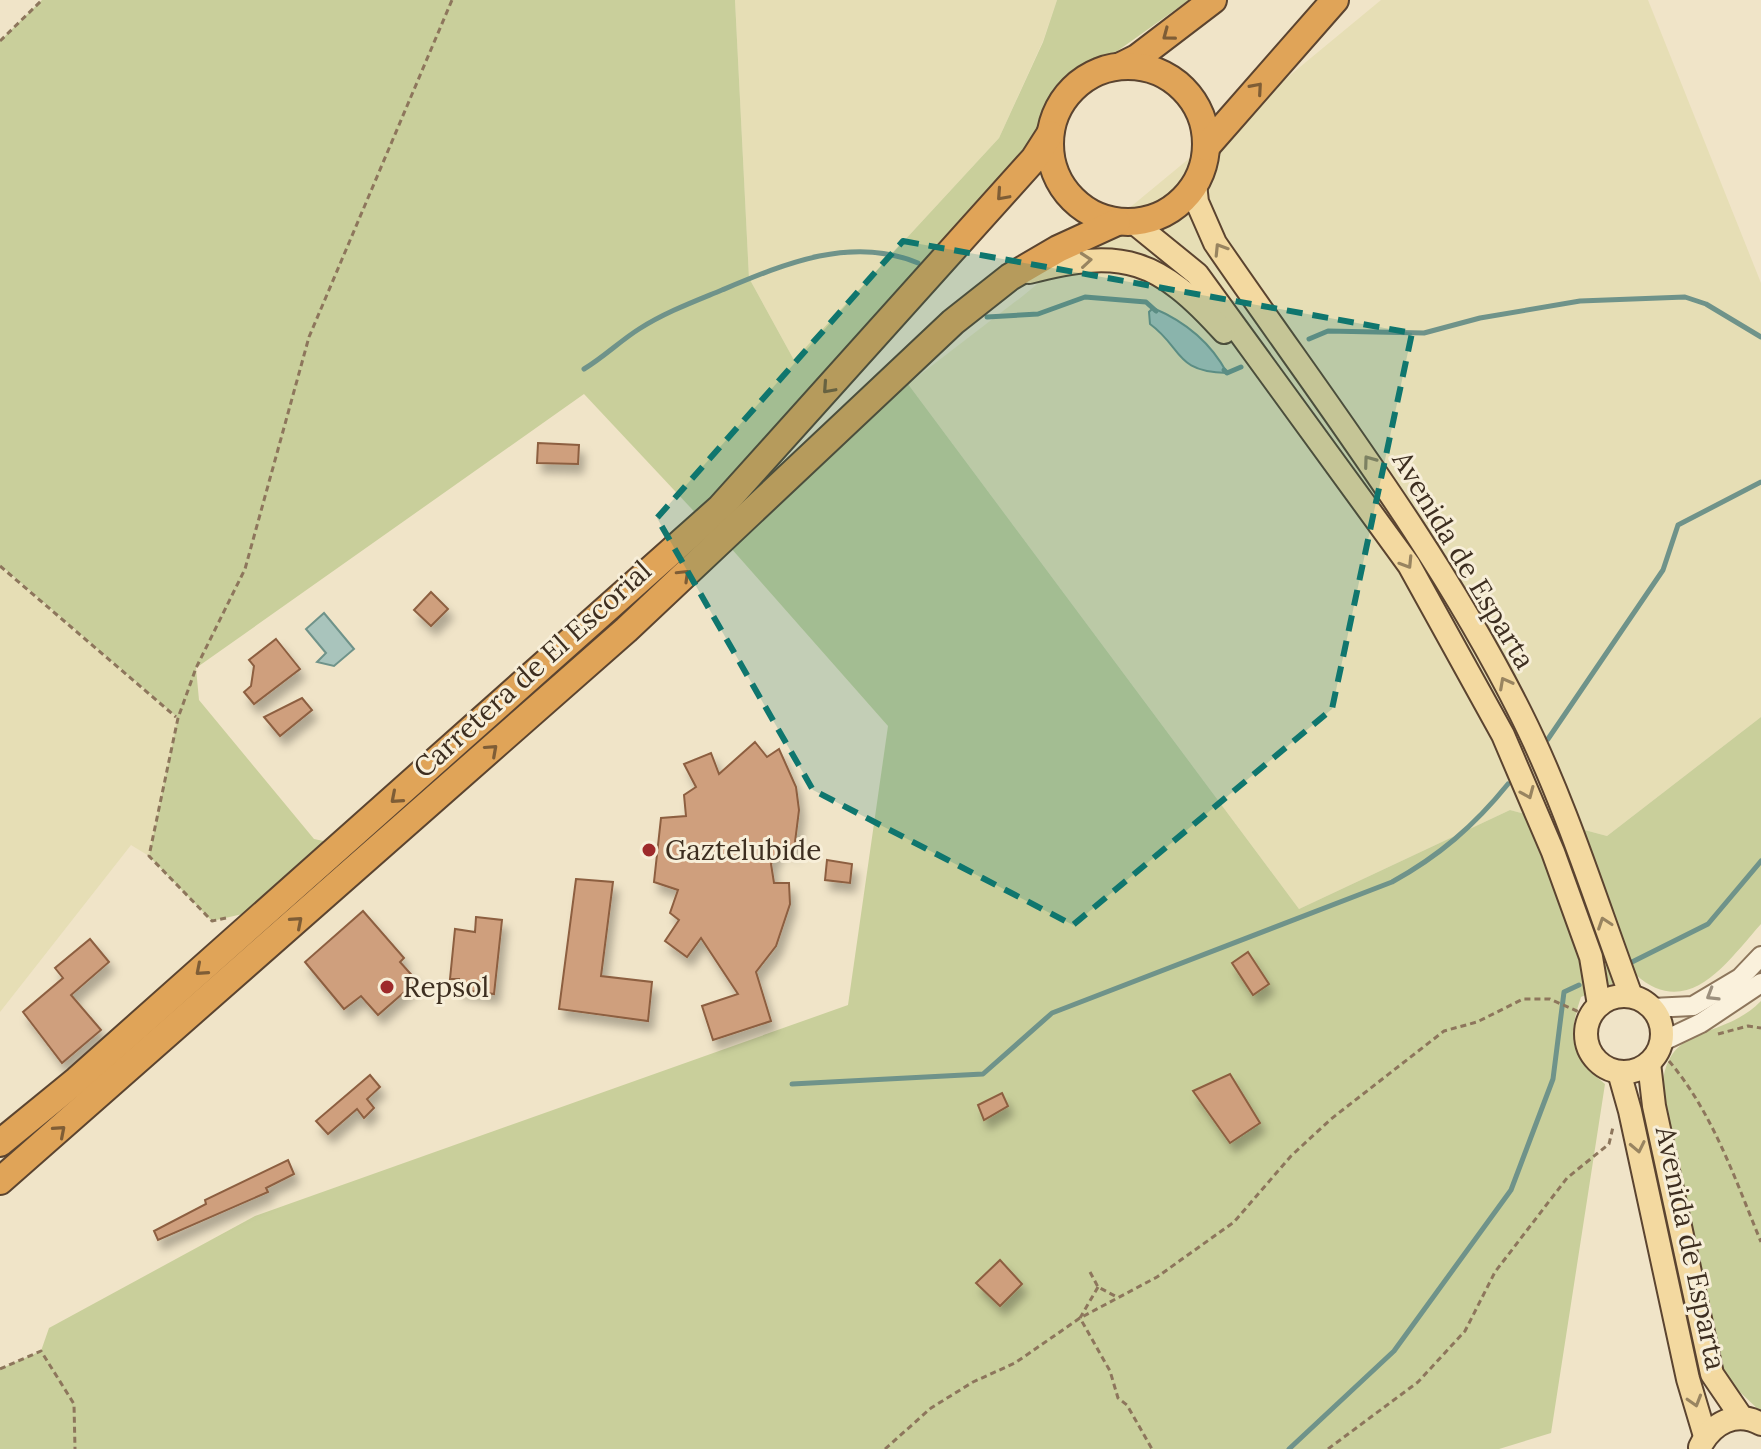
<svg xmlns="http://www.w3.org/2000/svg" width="1761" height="1449" font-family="Lora,serif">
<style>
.farmland{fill:#e6deb5}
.green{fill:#c9cf9b}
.water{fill:#a9c4bc;stroke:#6f938a;stroke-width:2}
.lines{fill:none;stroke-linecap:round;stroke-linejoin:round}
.stream{stroke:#6f938a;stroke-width:5}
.building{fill:#cf9f7d;stroke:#8d5f41;stroke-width:2;filter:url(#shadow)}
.minor-casing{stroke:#8d765c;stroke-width:22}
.major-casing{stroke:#5b4430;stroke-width:26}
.highway-casing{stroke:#5b4430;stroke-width:30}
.path{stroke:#8d765c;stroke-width:3;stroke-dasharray:6 4;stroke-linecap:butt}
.minor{stroke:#faf1dc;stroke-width:18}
.major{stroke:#f3d9a0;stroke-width:22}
.highway{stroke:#e0a458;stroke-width:26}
.oneway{stroke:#7e5d36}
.oneway2{stroke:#988460}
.oneway3{stroke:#9c907e}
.marked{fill:#0f766e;fill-opacity:0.2;stroke:#0f766e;stroke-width:6;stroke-dasharray:16 10;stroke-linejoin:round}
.poi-dot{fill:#9e2a2b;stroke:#f7eed8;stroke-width:3}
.labels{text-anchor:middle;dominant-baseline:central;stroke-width:6;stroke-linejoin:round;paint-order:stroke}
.street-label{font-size:28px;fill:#3d2e20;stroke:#f7eed8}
.poi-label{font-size:28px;fill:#3d2e20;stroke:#f7eed8;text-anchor:start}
</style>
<defs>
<filter id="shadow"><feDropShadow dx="5" dy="9" stdDeviation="4" flood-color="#0004"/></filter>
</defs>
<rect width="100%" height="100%" fill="#f0e4c8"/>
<g class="farmland">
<path d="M735,0h322l-14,41 -44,97 -205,222 -45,-82z"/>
<path d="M1381,0h267l113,283v434l-154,119 -97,-26 -211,99 -391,-525 116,-89z"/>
<path d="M0,566l178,152 -29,138 -18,-11 -131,167z"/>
</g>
<g class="green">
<path d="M42,0h693l14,278 45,82 205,-222 44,-96 14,-42h132l-73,52 -18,5c-13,29 -40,44 -48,77l-346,388 -120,-128 -388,274 3,32 115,139 28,6 -95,68 -35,8 -63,-65 29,-138 -178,-153v-524z"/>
<path d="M908,384l391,525 211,-99 97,26 154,-119v207c-34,38 -73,98 -126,50l-54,23c-14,42 -11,58 24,87l-54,349 -52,16h-1499v-80l41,-18 8,-23 206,-112 593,-211 40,-279 -158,-179 94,-107z"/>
<path d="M1761,1001v411l-37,-35 -62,-279c0,-79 57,-54 99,-97z"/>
</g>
<g class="water">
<path d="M1153,308c31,13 58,35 74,65 -53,-1 -44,-25 -77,-49l-1,-12z"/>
<path d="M324,613l30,36 -20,17 -17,-4 9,-9 -20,-24z"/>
</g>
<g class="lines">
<g class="stream">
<path d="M987,317l51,-3 47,-17 61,5 10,9"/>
<path d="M1309,339l19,-8 96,2 56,-15 100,-17 105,-4 21,7 55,33"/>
<path d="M584,369c20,-12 36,-28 55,-40 27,-17 54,-27 83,-39 62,-26 130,-55 196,-27"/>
<path d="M1224,370l3,3 14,-6"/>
<path d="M1548,739l115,-169 15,-45 83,-43"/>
<path d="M1628,964l80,-40 53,-63"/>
<path d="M792,1084l191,-10 69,-61 340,-131c47,-26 82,-56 116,-98"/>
<path d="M1289,1449l105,-98 117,-161 42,-111 11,-87 15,-7"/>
</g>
</g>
<g class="building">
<path d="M538,443l41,2 -1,19 -41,-1z"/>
<path d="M431,592l17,17 -17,17 -17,-16z"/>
<path d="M276,639l24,30 -46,35 -10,-12 7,-6 3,-20 -5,-6z"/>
<path d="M302,698l10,12 -32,26 -16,-19z"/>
<path d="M755,742l12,15 12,-8 17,38 3,23 -5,40 -14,-5 -9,19 3,19h15l1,21 -14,42 -20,26 15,49 -58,19 -11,-34 36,-12 -37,-56 -14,19 -22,-16 14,-21 -9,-7 8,-23 -24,-8 7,-64 25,-2 -2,-21 12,-8 -12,-23 27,-11 8,21z"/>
<path d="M827,860l25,4 -2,19 -25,-3z"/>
<path d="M576,879l37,3 -12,94 51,6 -4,39 -89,-12z"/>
<path d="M363,911l41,47 -4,4 17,19 -39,34 -17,-19 -17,13 -39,-47z"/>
<path d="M476,917l26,3 -8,74 -36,-5 1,-10h-9l5,-50 20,3z"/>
<path d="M90,939l19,23 -38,33 30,35 -39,33 -39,-51 40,-34 -8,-10z"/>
<path d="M1248,952l21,32 -16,11 -21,-32z"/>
<path d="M1230,1074l30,49 -30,20 -37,-52z"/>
<path d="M370,1075l10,12 -13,12 7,9 -10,10 -7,-9 -29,25 -12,-13z"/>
<path d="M1002,1093l6,13 -24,14 -6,-15z"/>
<path d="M288,1160l6,14 -28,14 2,4 -110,48 -4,-9 52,-27 -1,-4z"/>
<path d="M1000,1260l22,24 -22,22 -24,-23z"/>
</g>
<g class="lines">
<defs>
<g id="minor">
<path d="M1652,1008l41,-2 47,-28 21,-22"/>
<path d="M1661,1042l40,-19 60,-40"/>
</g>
<g id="major">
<path d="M1195,184l2,18 18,41c107,156 221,301 306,471 45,90 75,188 110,282"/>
<path d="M1133,222l64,52 212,291 94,170 50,117 38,105 8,48"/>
<path d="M1029,272c95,-25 130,-12 195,60"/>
<circle cx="1624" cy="1034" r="38"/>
<path d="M1649,1063l5,43 58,268 30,44"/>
<path d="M1619,1072l11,39 58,268 17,57"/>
<path d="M1700,1447c12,-24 36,-37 61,-23"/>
</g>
<g id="highway">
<path d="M1121,66l16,-8 76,-58"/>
<circle cx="1128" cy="144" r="78"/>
<path d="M1206,147l129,-147"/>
<path d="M0,1143l77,-63 643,-572 314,-349 16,-25"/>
<path d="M0,1181l626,-551 327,-308 57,-45 48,-28 59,-27"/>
</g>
</defs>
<use href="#minor" class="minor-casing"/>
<use href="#major" class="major-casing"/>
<use href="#highway" class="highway-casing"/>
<g class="path">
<path d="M0,41l42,-41"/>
<path d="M0,566l176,151"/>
<path d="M226,918l-14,3 -63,-65 29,-138 18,-50 49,-99 64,-232 143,-337"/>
<path d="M1718,1034l30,-8 13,2"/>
<path d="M1669,1061c44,52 66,118 92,181"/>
<path d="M1090,1272l8,15 19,10"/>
<path d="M1098,1287l-18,31 30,53 8,27 9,7 25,44"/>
<path d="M0,1369l41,-18 33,53 1,45"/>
<path d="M885,1449l46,-41 42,-26 42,-19 65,-45 77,-41 77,-55 57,-66 40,-37 113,-88 33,-9 46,-23h27l29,13"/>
<path d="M1328,1449l90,-67 47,-51 30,-59 72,-94 42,-34 4,-17"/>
</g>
<use href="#minor" class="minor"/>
<use href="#major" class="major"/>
<use href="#highway" class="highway"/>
</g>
<defs><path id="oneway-chevron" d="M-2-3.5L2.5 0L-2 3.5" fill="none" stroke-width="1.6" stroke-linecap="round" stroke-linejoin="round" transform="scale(2)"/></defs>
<g class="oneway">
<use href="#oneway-chevron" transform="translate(1168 35) rotate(143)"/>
<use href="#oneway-chevron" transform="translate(1257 88) rotate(-49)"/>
<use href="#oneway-chevron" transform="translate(1002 195) rotate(132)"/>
<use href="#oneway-chevron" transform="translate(828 388) rotate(132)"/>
<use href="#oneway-chevron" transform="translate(684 575) rotate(-44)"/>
<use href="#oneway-chevron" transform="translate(492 750) rotate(-42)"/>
<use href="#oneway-chevron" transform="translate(396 798) rotate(139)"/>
<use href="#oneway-chevron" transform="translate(297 922) rotate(-41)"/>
<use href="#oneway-chevron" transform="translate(201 970) rotate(139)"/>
<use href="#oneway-chevron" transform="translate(60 1131) rotate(-41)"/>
</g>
<g class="oneway2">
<use href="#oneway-chevron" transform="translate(1220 249) rotate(-122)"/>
<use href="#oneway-chevron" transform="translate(1086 260) rotate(-5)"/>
<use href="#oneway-chevron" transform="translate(1369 461) rotate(-126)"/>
<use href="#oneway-chevron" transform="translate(1407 563) rotate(58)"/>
<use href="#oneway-chevron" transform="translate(1505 683) rotate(-118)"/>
<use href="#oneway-chevron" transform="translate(1528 793) rotate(67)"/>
<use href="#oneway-chevron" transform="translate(1604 923) rotate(-109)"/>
<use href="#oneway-chevron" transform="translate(1638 1147) rotate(78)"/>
<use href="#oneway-chevron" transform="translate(1695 1401) rotate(73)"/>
</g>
<use class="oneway3" href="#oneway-chevron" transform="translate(1712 995) rotate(149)"/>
<path class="marked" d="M903,241l509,92 -80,376 -259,216 -260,-135 -156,-272z"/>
<g class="poi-dot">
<circle cx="649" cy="850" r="8"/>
<circle cx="387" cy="987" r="8"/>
</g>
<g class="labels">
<g class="street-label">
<text transform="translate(1464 560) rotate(59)">Avenida de Esparta</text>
<text transform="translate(532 669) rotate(-42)">Carretera de El Escorial</text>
<text transform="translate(1691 1248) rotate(78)">Avenida de Esparta</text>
</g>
<g class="poi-label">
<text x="665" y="850">Gaztelubide</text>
<text x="403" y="987">Repsol</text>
</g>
</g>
</svg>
